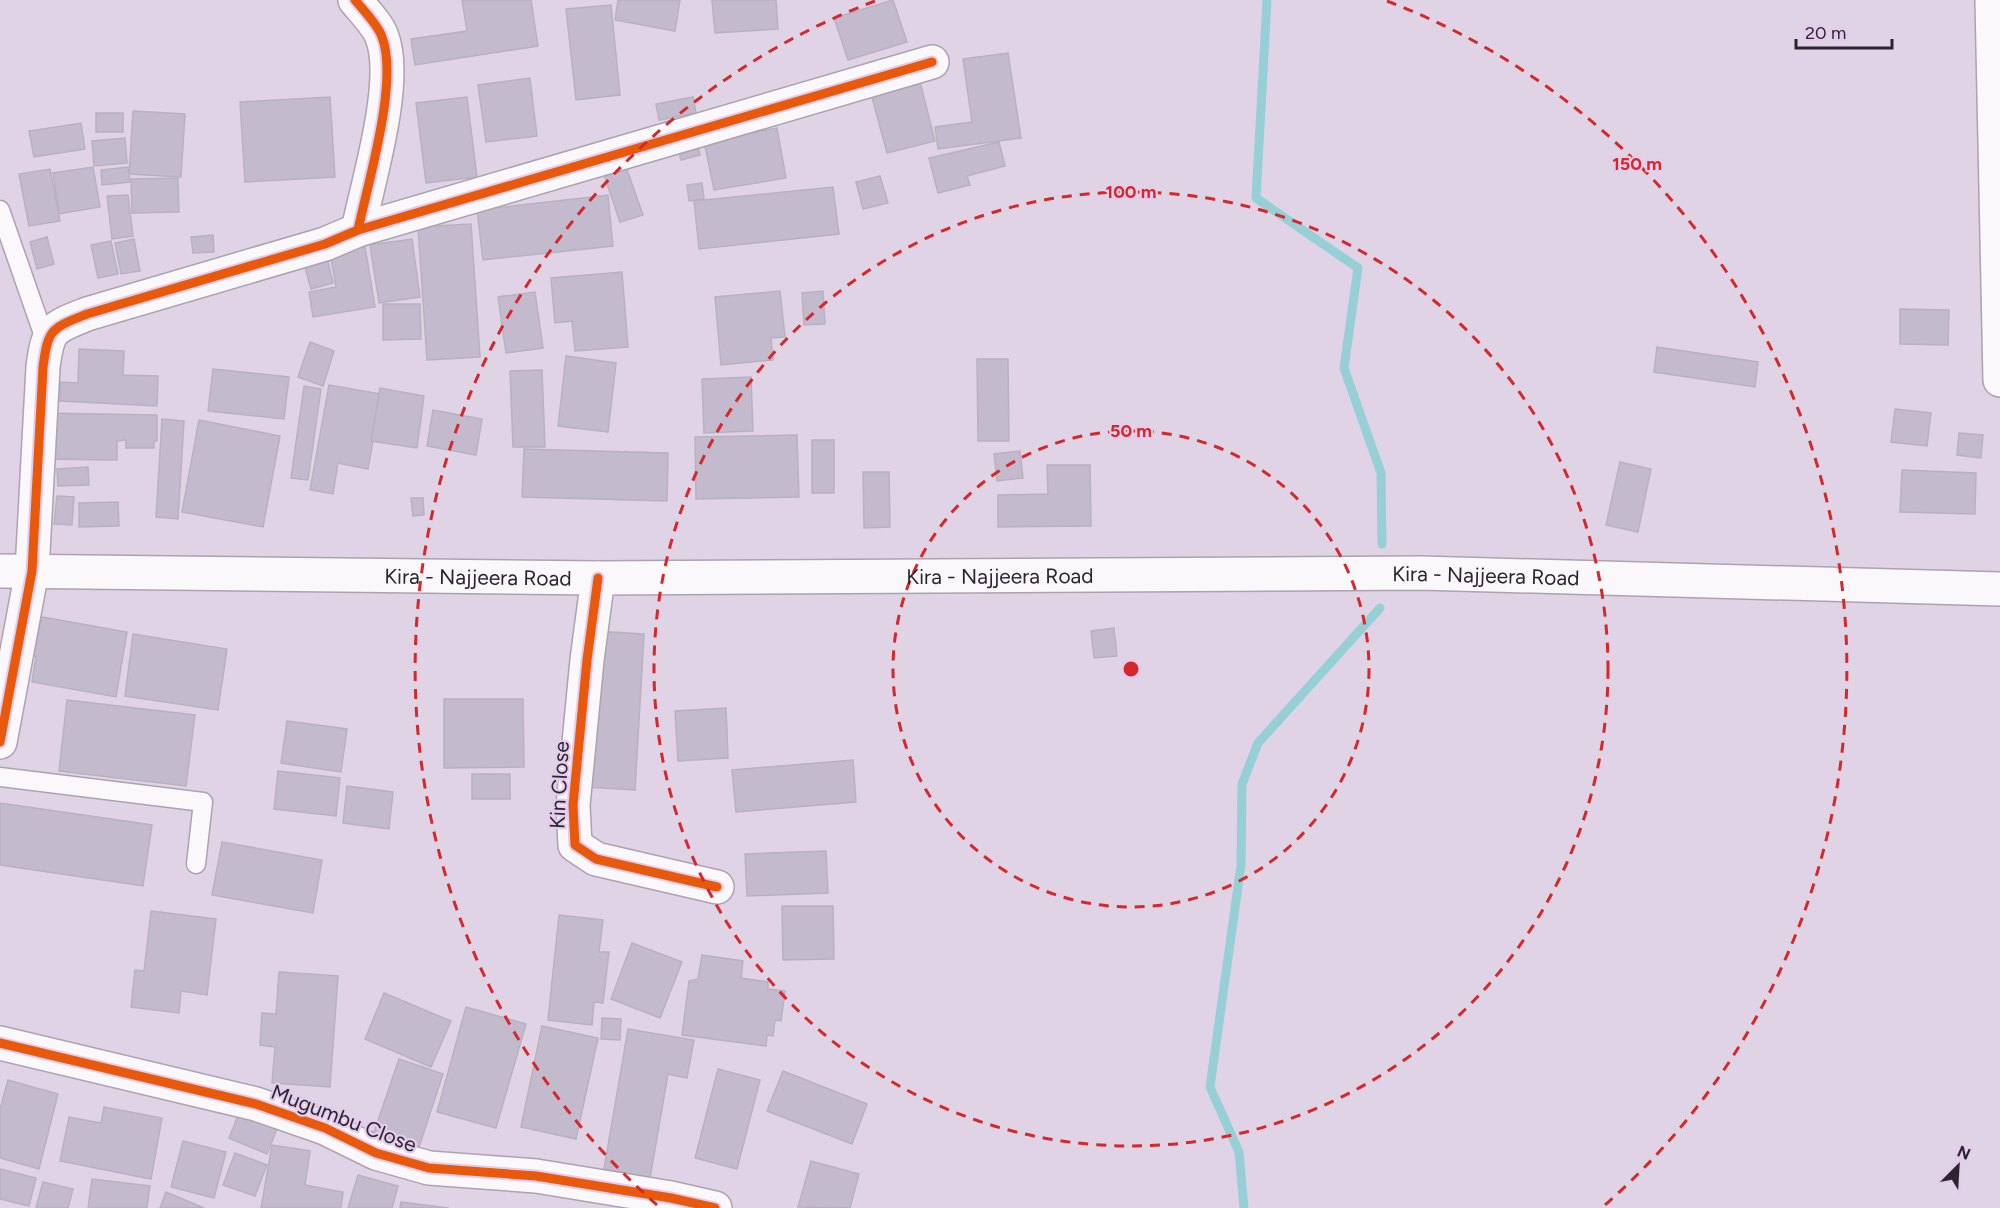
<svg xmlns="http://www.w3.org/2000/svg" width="2000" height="1208" font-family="Figtree,sans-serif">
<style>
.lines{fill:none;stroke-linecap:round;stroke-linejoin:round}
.stream{stroke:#96d0d6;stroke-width:9}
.building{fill:#c3bacd;stroke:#b9b1c0;stroke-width:1.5}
.lane-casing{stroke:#aca2b0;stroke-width:21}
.street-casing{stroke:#aca2b0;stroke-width:36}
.secondary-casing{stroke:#aca2b0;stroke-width:36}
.lane{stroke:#faf8fb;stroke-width:18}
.street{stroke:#faf8fb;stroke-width:33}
.secondary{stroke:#faf8fb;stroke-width:33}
.cycleway-casing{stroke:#e4ccec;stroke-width:13}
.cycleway{stroke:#e8590c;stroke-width:9}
.ring{fill:none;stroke:#d62828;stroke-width:3;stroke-dasharray:10 8}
.labels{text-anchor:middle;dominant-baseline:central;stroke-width:4.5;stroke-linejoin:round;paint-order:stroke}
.street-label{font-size:21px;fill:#2d2430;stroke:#e4ccec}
.centre{fill:#d62828;stroke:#e4ccec;stroke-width:3}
.ring-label{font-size:18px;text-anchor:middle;font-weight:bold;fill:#d62828;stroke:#e4ccec;stroke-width:4.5;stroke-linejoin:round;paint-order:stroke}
</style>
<rect width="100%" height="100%" fill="#e0d3e5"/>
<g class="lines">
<g class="stream">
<path d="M1267,0l-11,198 102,70 -14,100 37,105 1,71"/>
<path d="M1244,1208l-5,-56 -29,-65 31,-222 1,-81 16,-41 122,-135"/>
</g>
</g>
<g class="building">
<path d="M462,0h69l7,46 -123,19 -4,-26 56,-8z"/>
<path d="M618,0h62l-5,31 -60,-11z"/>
<path d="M712,0h64l2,29 -63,4z"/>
<path d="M893,0l14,42 -59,18 -14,-42z"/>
<path d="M611,5l9,90 -44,5 -10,-91z"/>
<path d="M1008,53l13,85 -83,11 -3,-22 37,-5 -9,-63z"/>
<path d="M530,78l7,58 -51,6 -8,-57z"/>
<path d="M919,78l16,63 -48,12 -17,-63z"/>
<path d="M330,97l5,80 -90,5 -5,-80z"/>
<path d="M467,97l10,80 -51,6 -10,-80z"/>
<path d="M693,97l3,16 -37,7 -3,-16z"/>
<path d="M133,111l52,3 -4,63 -52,-3z"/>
<rect x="96" y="113" width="27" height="19"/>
<path d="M81,123l4,26 -51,8 -5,-26z"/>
<path d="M777,128l9,50 -72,12 -10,-49z"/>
<path d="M695,135l5,20 -19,5 -5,-20z"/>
<path d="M125,138l2,25 -33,3 -2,-25z"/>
<path d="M999,142l6,24 -38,10 3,9 -32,8 -9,-35z"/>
<path d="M625,164l18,51 -23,7 -17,-50z"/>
<path d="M93,167l7,40 -41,7 -6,-41z"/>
<path d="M128,167l2,15 -28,3 -1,-15z"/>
<path d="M50,169l10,52 -31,5 -10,-52z"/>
<path d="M880,176l8,27 -25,6 -7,-27z"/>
<path d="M178,178l1,34 -47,1 -1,-34z"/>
<path d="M702,183l2,16 -15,2 -2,-16z"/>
<path d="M833,187l6,47 -140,15 -5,-48z"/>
<path d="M128,195l5,41 -21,3 -5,-43z"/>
<path d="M608,195l5,51 -130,14 -6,-50z"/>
<path d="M471,224l9,133 -53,3 -9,-133z"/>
<path d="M213,235l1,17 -21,1 -2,-16z"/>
<path d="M47,237l7,27 -17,5 -7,-27z"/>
<path d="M134,239l6,32 -19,3 -6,-31z"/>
<path d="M412,239l8,58 -41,6 -9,-58z"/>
<path d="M111,241l7,33 -20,4 -7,-33z"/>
<path d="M365,247l10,60 -62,10 -4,-25 27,-5 -6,-34z"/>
<path d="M326,254l7,29 -22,6 -8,-29z"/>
<path d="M622,272l6,75 -53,4 -3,-30 -17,2 -4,-45z"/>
<path d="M780,291l5,46 -14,1 2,22 -52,5 -6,-68z"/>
<path d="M823,291l2,33 -21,1 -2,-32z"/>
<path d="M535,292l8,56 -37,5 -8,-56z"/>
<path d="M383,304h37l1,35 -38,1z"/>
<path d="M1900,309l49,1 -1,35 -48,-1z"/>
<path d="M310,342l24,9 -11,35 -25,-9z"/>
<path d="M1657,347l101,15 -3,25 -101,-15z"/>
<path d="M79,349l45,2 -1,24 35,1 -1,30 -97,-5 1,-19 17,1z"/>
<path d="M566,356l50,7 -8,69 -50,-6z"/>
<path d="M977,359h31l1,82h-31z"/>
<path d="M213,369l76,8 -5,42 -76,-8z"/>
<path d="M542,370l3,77h-32l-3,-76z"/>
<path d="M751,377l2,54 -49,2 -2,-54z"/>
<path d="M329,385l52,9 -13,75 -30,-6 -5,31 -23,-4z"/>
<path d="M304,386l17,3 -13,91 -17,-2z"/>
<path d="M380,388l44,8 -7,52 -46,-7z"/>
<path d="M1895,409l36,4 -4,33 -36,-4z"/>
<path d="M433,410l49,9 -6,36 -49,-9z"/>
<path d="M43,413l114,2v26h-3v7h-28v-8l-9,1v19l-75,-1z"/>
<path d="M162,419l22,2 -6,98 -22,-2z"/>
<path d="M199,420l81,16 -17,91 -81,-15z"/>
<path d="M1959,433l24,2 -2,23 -24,-3z"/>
<path d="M797,435l2,62 -103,2 -1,-62z"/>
<rect x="812" y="440" width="22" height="53"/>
<path d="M524,449l144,4 -1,48 -145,-4z"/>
<path d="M1020,451l3,27 -26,3 -3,-27z"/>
<path d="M1620,462l31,7 -13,63 -32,-7z"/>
<path d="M1047,465h43l1,61 -93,1v-32l50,-1z"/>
<path d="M88,467l1,18 -31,1 -1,-17z"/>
<path d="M1902,470l74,3 -1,41 -75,-2z"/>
<path d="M863,472h26l1,55 -26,1z"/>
<path d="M57,496l17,1 -2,28 -18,-1z"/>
<path d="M411,498h12l1,17 -11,1z"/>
<path d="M118,502l1,24 -40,1v-24z"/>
<path d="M37,616l90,16 -11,65 -84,-15 4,-26h-5z"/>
<path d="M1114,628l3,28 -23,2 -3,-27z"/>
<path d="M594,631l50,3 -9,156 -50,-3z"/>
<path d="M133,634l94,15 -9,61 -93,-14z"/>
<path d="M444,699h79l1,68 -80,1z"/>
<path d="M67,700l128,15 -9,71 -127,-15z"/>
<path d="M726,708l2,50 -50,3 -3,-50z"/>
<path d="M287,721l60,8 -6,43 -60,-9z"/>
<path d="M853,760l3,42 -120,10 -4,-42z"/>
<path d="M278,771l62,7 -4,38 -62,-7z"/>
<rect x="472" y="774" width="38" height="25"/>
<path d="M347,786l46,6 -4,37 -46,-6z"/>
<path d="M0,803l152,22 -9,61 -143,-21z"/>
<path d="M222,842l100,18 -9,53 -101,-18z"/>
<path d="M826,851l2,42 -81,3 -2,-42z"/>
<path d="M782,906h51l1,53 -51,1z"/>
<path d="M151,911l65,8 -9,76 -26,-4 -2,22 -48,-6 4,-37 9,1z"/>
<path d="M559,915l44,5 -4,32h10l-6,51 -9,-1 -2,23 -44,-5z"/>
<path d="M632,943l50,19 -22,56 -49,-19z"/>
<path d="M702,955l41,6 -2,17 27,4v7l17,2 -4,30 -6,-1 -2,16 -6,-1 -1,11 -84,-11 7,-54 9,-2z"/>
<path d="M279,972l59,4 -8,111 -58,-4 3,-36 -15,-2 2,-32 14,1z"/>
<path d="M384,993l67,28 -20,46 -66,-28z"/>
<path d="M466,1007l60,17 -30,104 -59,-16z"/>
<path d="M602,1018l19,1 -1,21 -19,-1z"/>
<path d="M542,1026l56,12 -22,101 -55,-12z"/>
<path d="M628,1029l66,11 -7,38 -19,-4 -18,104 -46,-9z"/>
<path d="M399,1059l44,15 -24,73 -45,-15z"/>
<path d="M718,1069l42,11 -23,89 -42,-11z"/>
<path d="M783,1071l84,33 -15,40 -85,-33z"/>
<path d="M8,1080l50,14 -19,75 -39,-11v-49z"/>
<path d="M104,1107l58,11 -11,61 -91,-18 9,-44 32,6z"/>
<path d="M239,1113l38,16 -10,25 -38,-16z"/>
<path d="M183,1141l43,11 -12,46 -43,-11z"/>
<path d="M272,1145l38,6 -5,34 38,7 -2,16h-80z"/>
<path d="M235,1153l32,12 -12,31 -32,-11z"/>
<path d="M811,1161l48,13 -9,34 -52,-1z"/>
<path d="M0,1169l36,9 -7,28 -29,-7z"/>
<path d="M358,1175l40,11 -6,22h-44z"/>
<path d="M92,1179l58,7 -3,22h-59z"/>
<path d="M43,1182l30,7 -5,19h-32z"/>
<path d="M166,1192l38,16h-44z"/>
<path d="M401,1202l48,6h-49z"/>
</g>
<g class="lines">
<defs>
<g id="lane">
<path d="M0,210l46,132"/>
<path d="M0,777l203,25 -7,62"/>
</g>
<g id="street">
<path d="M1992,0l8,380"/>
<path d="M358,230l574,-168"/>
<path d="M598,578l-11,82 -14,145 2,40 21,14 121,28"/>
<path d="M0,742l32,-171 11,-204c5,-39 9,-39 44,-53l238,-70 33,-14c10,-48 41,-149 24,-193 -4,-12 -18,-26 -27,-37"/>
<path d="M0,1043l256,61 69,24 51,25 53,15 107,8 135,22 44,10"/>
</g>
<g id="secondary">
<path id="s1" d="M0,571l598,7 823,-5 579,16"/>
</g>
</defs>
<use href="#lane" class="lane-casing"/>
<use href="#street" class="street-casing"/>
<use href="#secondary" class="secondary-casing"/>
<use href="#lane" class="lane"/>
<use href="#street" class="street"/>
<use href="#secondary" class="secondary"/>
<defs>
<g id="cycleway">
<path d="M358,230l574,-168"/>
<path d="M598,578l-11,82 -14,145 2,40 21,14 121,28"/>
<path d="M0,742l32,-171 11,-204c5,-39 9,-39 44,-53l238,-70 33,-14c10,-48 41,-149 24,-193 -4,-12 -18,-26 -27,-37"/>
<path d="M0,1043l256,61 69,24 51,25 53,15 107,8 135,22 44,10"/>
</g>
</defs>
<use href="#cycleway" class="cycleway-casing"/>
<use href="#cycleway" class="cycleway"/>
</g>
<g class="ring">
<circle cx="1131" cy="669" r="238"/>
<circle cx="1131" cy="669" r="477"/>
<path d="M657 1205A715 715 0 0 1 875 1M1387 1A715 715 0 0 1 1605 1205"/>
</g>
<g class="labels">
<g class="street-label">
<text stroke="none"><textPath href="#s1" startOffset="1486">Kira - Najjeera Road</textPath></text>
<text stroke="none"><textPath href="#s1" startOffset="1000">Kira - Najjeera Road</textPath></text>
<text stroke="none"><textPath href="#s1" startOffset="478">Kira - Najjeera Road</textPath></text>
<text transform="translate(559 785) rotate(-87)">Kin Close</text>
<text transform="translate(344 1118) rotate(21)">Mugumbu Close</text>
</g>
</g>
<circle cx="1131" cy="669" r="9" class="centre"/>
<g class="ring-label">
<text x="1637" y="170">150 m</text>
<text x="1131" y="198">100 m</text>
<text x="1131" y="437">50 m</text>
</g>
<g transform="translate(1958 1166) rotate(24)" stroke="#e4ccec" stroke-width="4.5" paint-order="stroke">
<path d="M0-4.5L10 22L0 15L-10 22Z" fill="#2d2430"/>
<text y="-9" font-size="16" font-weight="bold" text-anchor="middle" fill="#2d2430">N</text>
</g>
<path d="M1796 39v9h96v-9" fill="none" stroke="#2d2430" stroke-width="3"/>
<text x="1805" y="39" font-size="18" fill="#2d2430" stroke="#e4ccec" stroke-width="4.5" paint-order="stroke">20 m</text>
</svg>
